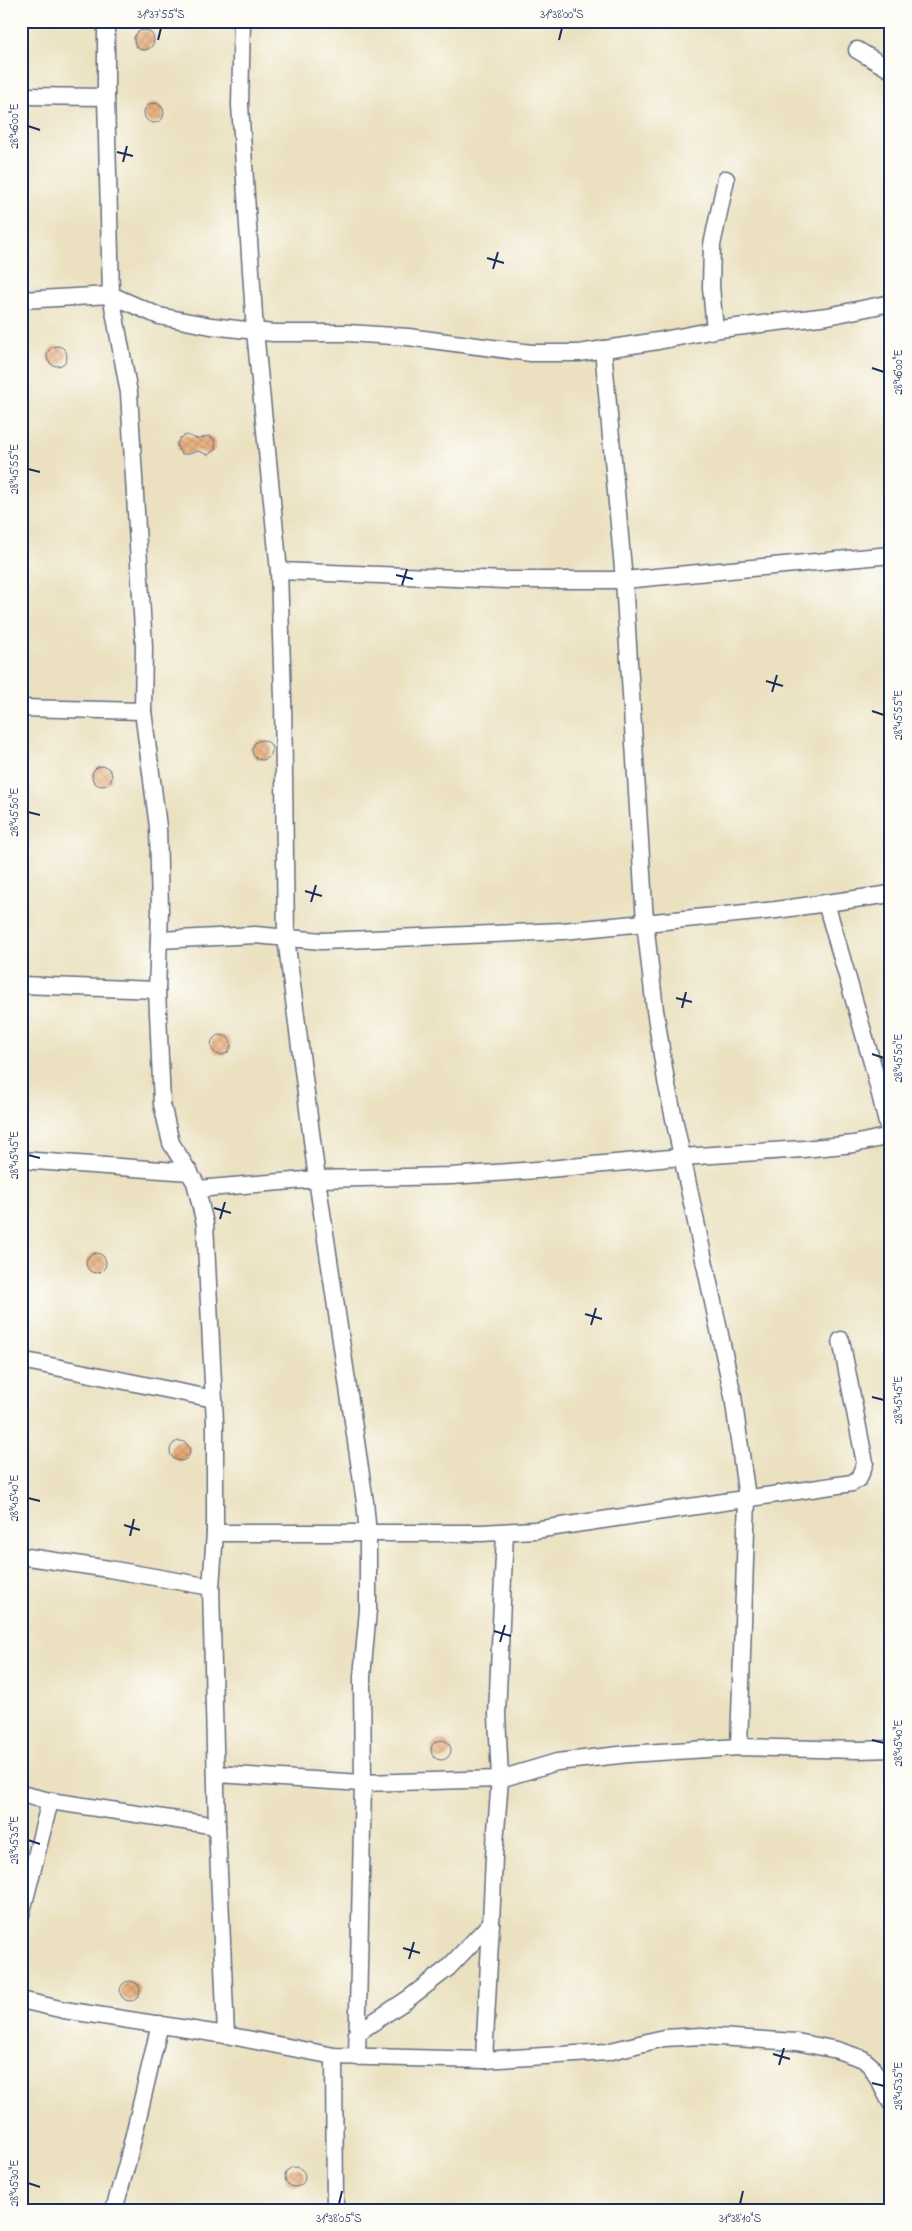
<svg xmlns="http://www.w3.org/2000/svg" width="912" height="2231" font-family="'Indie Flower',sans-serif">
<style>
.building{fill:url(#building-cross-hatch)}
.lines{fill:none;stroke-linecap:round;stroke-linejoin:round}
.street-casing{stroke:#646d80;stroke-width:19}
.street{stroke:#fff;stroke-width:16}
.ticks{fill:none;stroke:#1b2f5e;stroke-width:2}
.neatline{fill:none;stroke:#1b2f5e;stroke-width:2}
.ticks-label{font-size:12px;text-anchor:middle;fill:#1b2f5e}
</style>
<defs>
<pattern id="building-cross-hatch" width="8" height="8" patternUnits="userSpaceOnUse" patternTransform="scale(1.25)"><rect width="8" height="8" fill="#e6a46b"/><path d="M0 0l8 8M0 8l8-8" fill="none" stroke="#ba865b"/></pattern>
</defs>
<rect width="100%" height="100%" fill="#fdfcf7"/>
<filter id="ink" filterUnits="userSpaceOnUse"><feTurbulence type="fractalNoise" baseFrequency=".02" numOctaves="2"/><feDisplacementMap in="SourceGraphic" scale="10" xChannelSelector="R" yChannelSelector="G"/><feConvolveMatrix kernelMatrix="1 2 1 2 8 2 1 2 1" color-interpolation-filters="sRGB"/></filter>
<filter id="wash" filterUnits="userSpaceOnUse"><feTurbulence type="fractalNoise" baseFrequency=".0096" numOctaves="4" result="noise"/><feDisplacementMap in="SourceGraphic" scale="20" xChannelSelector="R" yChannelSelector="G"/><feGaussianBlur stdDeviation="1.12" result="paint"/><feColorMatrix in="noise" values="0 0 0 0 0 0 0 0 0 0 0 0 0 0 0 0 0 1.4 0 .05"/><feComposite in="paint" operator="in"/></filter>
<g filter="url(#wash)">
<rect width="100%" height="100%" fill="#ebe1c0"/>
<g id="blocks">
<g class="building">
<circle cx="144" cy="40" r="10"/>
<circle cx="154" cy="113" r="10"/>
<circle cx="57" cy="356" r="10"/>
<path d="M186,435l12,4 11,-3 5,3 2,10 -8,6 -9,-4 -11,3h-6l-4,-5 -1,-6 3,-5z"/>
<circle cx="262" cy="750" r="10"/>
<circle cx="102" cy="776" r="10"/>
<circle cx="221" cy="1045" r="10"/>
<circle cx="96" cy="1263" r="10"/>
<circle cx="180" cy="1451" r="10"/>
<circle cx="441" cy="1750" r="10"/>
<circle cx="130" cy="1991" r="10"/>
<circle cx="295" cy="2177" r="10"/>
</g>
</g>
</g>
<g filter="url(#ink)">
<use href="#blocks" fill-opacity="0" stroke="#646d80" stroke-width="1"/>
<g class="lines">
<defs>
<g id="street">
<path d="M106,21v76l5,198 18,98 15,254 -1,64 15,116 2,83 -3,80 5,114 9,39 24,39 10,42 10,198v111l-4,54 6,239 9,209"/>
<path d="M242,21l-2,84 15,226 24,240 4,127 3,240 31,241 48,323 3,32v76l-6,67 1,106 -6,274"/>
<path d="M857,50l34,20"/>
<path d="M21,96l85,1"/>
<path d="M21,300l90,-5 48,21 52,10 62,7h75l60,4 123,16h48l79,-12 62,-12 108,-13 63,-13"/>
<path d="M715,330l-4,-43 1,-42 14,-66"/>
<path d="M603,349l21,231 21,342 10,88 11,71 67,315 14,102 -8,249"/>
<path d="M279,571l226,9h119l267,-25"/>
<path d="M21,708l122,3"/>
<path d="M826,903l47,163 18,73"/>
<path d="M159,940l96,-5 67,6 241,-10 213,-21 115,-16"/>
<path d="M21,985l136,5"/>
<path d="M21,1160l169,12"/>
<path d="M197,1189l120,-10 134,-3 86,-6 145,-13 121,-8 51,-5 36,-8"/>
<path d="M21,1360l193,39"/>
<path d="M215,1533h266l54,-3 317,-47 7,-5 6,-15 -24,-123"/>
<path d="M21,1556l88,13 102,18"/>
<path d="M216,1774l147,9 137,-4 57,-17 71,-8 111,-7 119,3 33,-1"/>
<path d="M21,1794l29,7 167,25"/>
<path d="M21,1915l29,-114"/>
<path d="M21,2000l43,10 162,25 108,21 150,4 123,-8 57,-14 38,-2 95,6 40,8 26,9 8,7 20,37"/>
<path d="M357,2033l51,-34 40,-31 43,-45 3,-66 6,-78 -3,-64 8,-183"/>
<path d="M334,2056l1,154"/>
<path d="M484,2060l7,-137"/>
<path d="M114,2210l14,-50 32,-136"/>
</g>
</defs>
<use href="#street" class="street-casing"/>
<use href="#street" class="street"/>
</g>
</g>
<path class="ticks" d="M158,40l3,-12M559,40l3,-12M28,126l12,4M117,152l16,4M123,162l4,-16M487,258l17,5M493,269l5,-17M872,368l12,4M28,469l12,3M396,575l17,4M402,585l5,-16M766,681l17,5M772,692l5,-17M872,711l12,4M28,812l12,3M305,891l17,5M311,902l5,-17M676,998l16,4M682,1008l4,-16M872,1054l12,4M28,1155l12,3M214,1208l17,5M220,1219l5,-17M585,1314l17,5M591,1325l5,-17M872,1397l12,3M28,1498l12,3M124,1525l16,5M130,1536l4,-17M494,1631l17,5M500,1642l5,-17M872,1740l12,3M28,1840l12,4M403,1948l17,5M409,1959l5,-17M773,2054l17,5M779,2065l5,-17M872,2083l12,3M28,2183l12,4M339,2204l3,-13M740,2204l3,-13"/>
<rect width="912" height="2231" fill="none" stroke="#fdfcf7" stroke-width="55"/>
<rect x="28" y="28" width="856" height="2176" class="neatline"/>
<g class="ticks-label">
<text x="161" y="18">31°37'55"S</text>
<text x="562" y="18">31°38'00"S</text>
<text transform="translate(14 126) rotate(-90)" y="4">28°46'00"E</text>
<text transform="translate(898 372) rotate(-90)" y="4">28°46'00"E</text>
<text transform="translate(14 469) rotate(-90)" y="4">28°45'55"E</text>
<text transform="translate(898 715) rotate(-90)" y="4">28°45'55"E</text>
<text transform="translate(14 812) rotate(-90)" y="4">28°45'50"E</text>
<text transform="translate(898 1058) rotate(-90)" y="4">28°45'50"E</text>
<text transform="translate(14 1155) rotate(-90)" y="4">28°45'45"E</text>
<text transform="translate(898 1400) rotate(-90)" y="4">28°45'45"E</text>
<text transform="translate(14 1498) rotate(-90)" y="4">28°45'40"E</text>
<text transform="translate(898 1743) rotate(-90)" y="4">28°45'40"E</text>
<text transform="translate(14 1840) rotate(-90)" y="4">28°45'35"E</text>
<text transform="translate(898 2086) rotate(-90)" y="4">28°45'35"E</text>
<text transform="translate(14 2183) rotate(-90)" y="4">28°45'30"E</text>
<text x="339" y="2222">31°38'05"S</text>
<text x="740" y="2222">31°38'10"S</text>
</g>
</svg>
